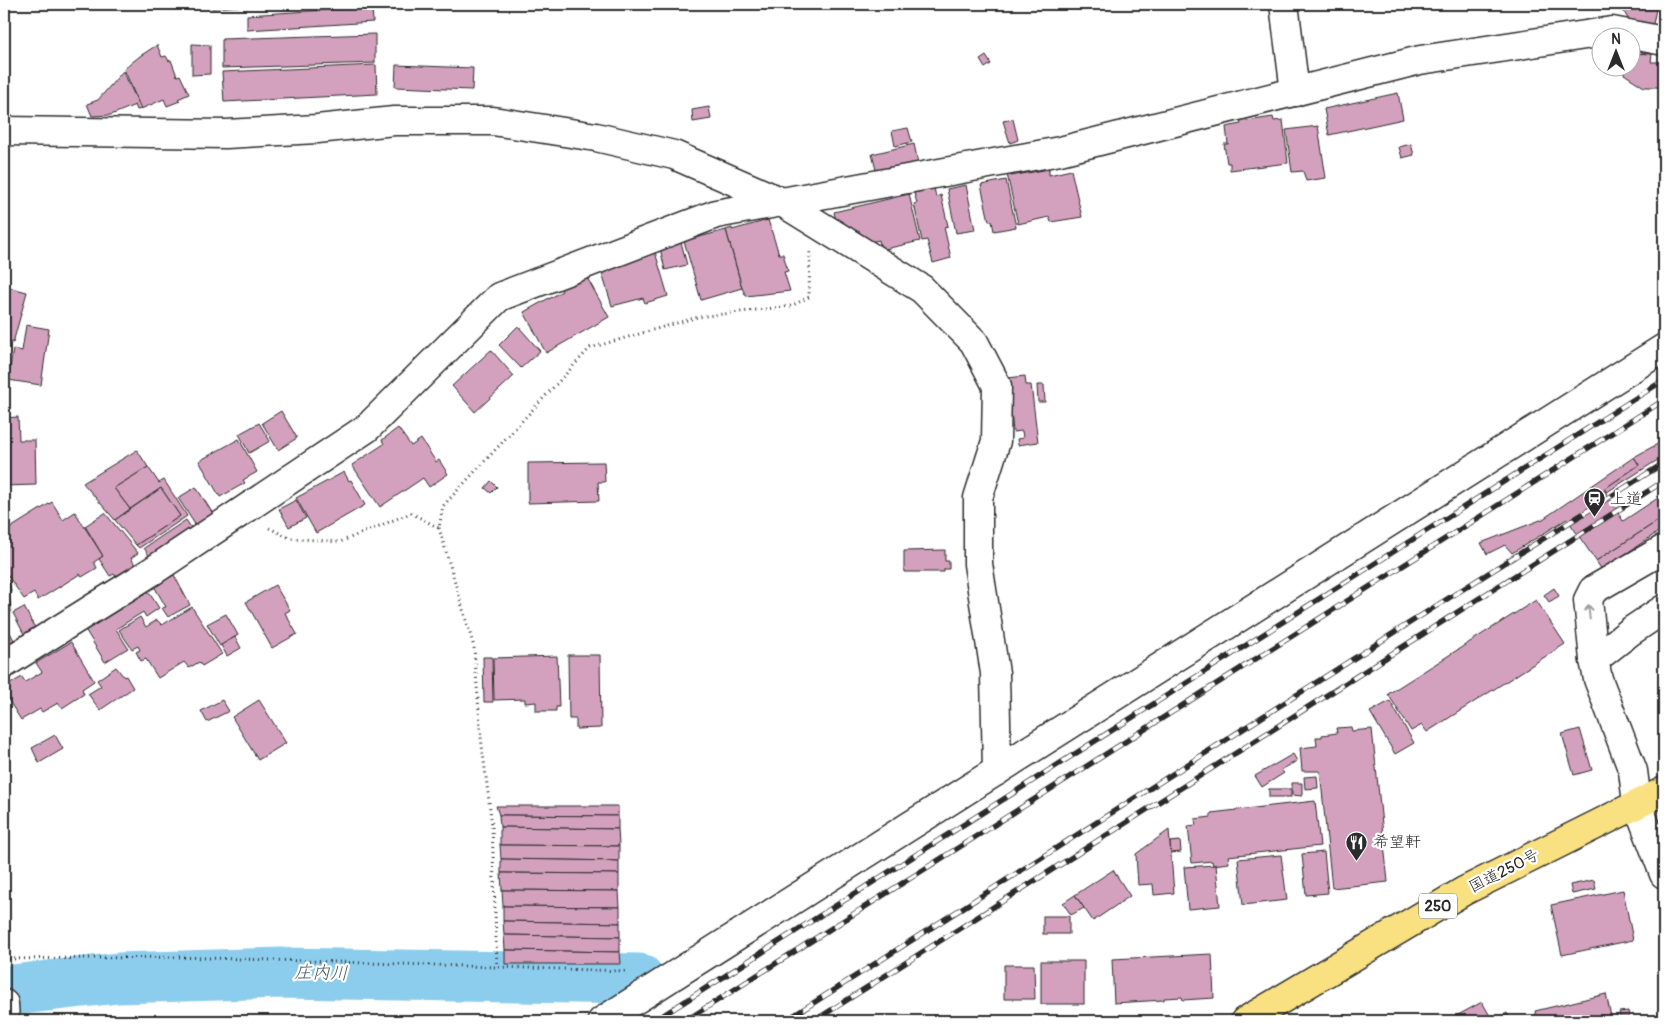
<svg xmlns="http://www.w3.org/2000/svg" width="1668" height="1025" font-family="Pangolin,'Klee One',sans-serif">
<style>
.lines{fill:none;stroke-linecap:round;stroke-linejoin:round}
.river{stroke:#8ccded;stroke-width:51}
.building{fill:#d3a1be;stroke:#2b2b2b}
.minor-casing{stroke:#2b2b2b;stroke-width:31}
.highway-casing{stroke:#2b2b2b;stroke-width:31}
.path{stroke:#2b2b2b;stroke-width:3;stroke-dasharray:1 4;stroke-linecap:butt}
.minor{stroke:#fff;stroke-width:28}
.highway{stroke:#f9e181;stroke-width:28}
.rail-casing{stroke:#2b2b2b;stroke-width:5.5}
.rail{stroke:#fff;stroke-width:4;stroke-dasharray:11;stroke-linecap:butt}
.oneway{stroke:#a0a0a0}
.labels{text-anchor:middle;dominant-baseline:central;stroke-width:4.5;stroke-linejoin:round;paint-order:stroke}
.shield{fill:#fff;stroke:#6b6b6b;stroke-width:1}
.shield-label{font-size:15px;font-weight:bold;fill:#2b2b2b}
.poi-label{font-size:16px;fill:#2b2b2b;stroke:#fff;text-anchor:start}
.street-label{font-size:16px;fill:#2b2b2b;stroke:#fff}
.water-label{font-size:18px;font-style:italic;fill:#485c65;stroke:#fff}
</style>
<rect width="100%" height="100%" fill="#fff"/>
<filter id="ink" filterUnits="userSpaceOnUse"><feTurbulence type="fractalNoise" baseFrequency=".02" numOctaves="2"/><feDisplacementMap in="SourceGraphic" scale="10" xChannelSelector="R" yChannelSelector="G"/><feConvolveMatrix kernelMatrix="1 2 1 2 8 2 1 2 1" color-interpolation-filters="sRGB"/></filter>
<g filter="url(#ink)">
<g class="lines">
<path class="river" d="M4,991l114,-13 165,-5 356,6"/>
</g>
<g class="building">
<path d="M212,4h56l-56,4z"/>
<path d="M1619,4h38l-5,25 -20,-4z"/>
<path d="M372,7l1,15 -126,8v-15z"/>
<path d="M375,34v29l-153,5v-29z"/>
<path d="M192,44l18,1v29l-18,1z"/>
<path d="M157,45l5,12 4,-1 3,5 2,-1 6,16 3,-1 9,19 -11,5 2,2 -13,5 -3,-7 -23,10 -17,-40 16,-13z"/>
<path d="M1630,53l22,1 -1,8h10l-1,25h-16l-20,-13 1,-6h5z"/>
<path d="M986,56l5,8 -6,4 -5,-8z"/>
<path d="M376,65l1,29 -153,8 -2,-30z"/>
<path d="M396,65l77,3 -1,22 -77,-3z"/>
<path d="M123,71l18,38 -4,1 -2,-5 -24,10 -19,1 -5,-12 11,-4z"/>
<path d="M1398,93l5,26 -74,16 -5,-26z"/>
<path d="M709,107l2,12 -18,3 -1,-12z"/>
<path d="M1273,117l1,4 9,-1 5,43 -58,7v-7h-3l-3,-19h4l-2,-17 15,-3 -1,-2z"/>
<path d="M1013,119l5,21 -8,3 -7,-22z"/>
<path d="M1318,126l8,52 -20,3 -3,-10 -11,1 -6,-42z"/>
<path d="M908,128l4,14 -17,4 -3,-15z"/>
<path d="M914,144l5,24 -41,10 -6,-24z"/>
<path d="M1411,144l3,11 -12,3 -3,-11z"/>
<path d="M1049,169v6l22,-5 11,47 -31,5 -2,-5 -31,7 -11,-50 4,-2v4z"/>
<path d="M1006,180l10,47 -22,4 -2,-10h-3l-8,-36z"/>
<path d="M966,185l9,45 -19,3 -9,-44z"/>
<path d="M934,188l2,9 5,-2 7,31 -4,1 7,31 -18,5 -6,-23 -5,1 -8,-37 3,-1 -3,-10z"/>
<path d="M909,194l11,47 -39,9 -2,-10 -17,4 -3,-14 -20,4 -5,-22z"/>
<path d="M768,220l11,34h4l5,17 -4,1 6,19 -44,5 -4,-8 -16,-58 6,-2v2z"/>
<path d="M726,230l16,58 -41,12 -17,-59z"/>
<path d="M681,242l6,23 -22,5 -5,-22z"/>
<path d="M655,252l13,44 -23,7 -2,-5 -31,8 -11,-36z"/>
<path d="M585,274l24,43 -63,36 -22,-41 25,-14v1l13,-8 -1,-3z"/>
<path d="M4,286l23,6 -14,51 -9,-3z"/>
<path d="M26,325l23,4 -8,56 -33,-5 5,-31 9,2z"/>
<path d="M518,326l22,25 -19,17 -22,-23z"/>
<path d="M491,350l23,26 -39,36 -23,-26z"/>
<path d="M1025,376l1,9h5l7,57 -20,3 -1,-6 6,-1 -1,-7 -9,1 -5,-54z"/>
<path d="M1037,385h7l1,17h-7z"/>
<path d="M281,411l16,27 -19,12 -16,-27z"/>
<path d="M18,417l1,23h16l1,45 -32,1v-68z"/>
<path d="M259,423l11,18 -21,12 -10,-19z"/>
<path d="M398,428l13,18 10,-7 15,23 3,-2 9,14 -19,13 -6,-9 -43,29 -28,-42 32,-21 -2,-4z"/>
<path d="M239,439l18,33 -14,8 2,3 -25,14 -21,-36z"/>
<path d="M1663,441l1,15 -57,36 -3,-3 35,-24 -5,-8z"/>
<path d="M137,450l11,17 -34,21 16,21 -15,11 -32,-37z"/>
<path d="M1634,457l5,8 -35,24 19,32 38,-25 3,5v16l-68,44 -29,-42 -55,34 -7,-8 -18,9 -6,-11 62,-24z"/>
<path d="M604,462l1,20h-7l1,19 -71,2v-40z"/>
<path d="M148,467l11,16 5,-3 23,36 -48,32 -3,-3 44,-29 -19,-28 -31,21 -16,-21z"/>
<path d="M344,472l5,9 2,-1 14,25 -49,28 -20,-35z"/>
<path d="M491,481l6,6 -6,6 -6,-5z"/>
<path d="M196,487l19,30 -17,12 -20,-31z"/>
<path d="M161,488l19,28 -44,29 -21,-25z"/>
<path d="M296,500l10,18 -17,9 -10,-18z"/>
<path d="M52,502l11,18 12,-8 28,44 -9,6 3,6 -15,9 -2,-3 -42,26 -4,-7 -10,6 -20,-29v-38z"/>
<path d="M105,513l33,40 -7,5 6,10 -19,11 -4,-5 -4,2 -11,-17 4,-3 -18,-30z"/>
<path d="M1664,517v11l-62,42 -6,-9z"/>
<path d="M186,520l8,12 -42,28 -8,-12z"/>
<path d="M945,550v11h4v8h-5v3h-40v-21z"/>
<path d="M174,575l16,30 -22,12 -6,-9 4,-1 -12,-21z"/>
<path d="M9,580l2,12h-2l2,20 -7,1v-32z"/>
<path d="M275,585l15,25 -5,3 12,21 -25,14 -26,-46z"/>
<path d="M146,588l13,20 -13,9 -3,-5 -27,17 12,19 -23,14 -22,-36z"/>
<path d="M1554,588l5,8 -10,6 -5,-7z"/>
<path d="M1536,600l29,44 -138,88 -5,-7 -11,6 -23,-37z"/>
<path d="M24,607l11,21 -11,6 -11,-21z"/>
<path d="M192,607l30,47 -20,12 -3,-4 -10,6 -5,-6 -26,16 -12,-19 -5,2 -5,-9 4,-2 -2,-4 -6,3 -13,-19 21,-13 6,10 11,-7 5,5z"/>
<path d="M226,614l12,21 -18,11 -13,-22z"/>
<path d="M4,617l5,9 -2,1 7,13 -10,6z"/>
<path d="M235,637l6,11 -14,8 -6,-11z"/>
<path d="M71,642l23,39 -12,8 2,5 -22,14 -4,-5 -16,9 -2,-3 -19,11 -17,-27 6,-9 12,-7 3,5 17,-10 -6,-9z"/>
<path d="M568,655h32l1,73 -25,1v-10h-7z"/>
<path d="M557,656l2,51h-3v4h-20v-9l-11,1v-4l-31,1 -1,-42z"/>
<path d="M483,657h9l1,45h-9z"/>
<path d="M116,667l8,10 2,-1 7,12 -33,22 -12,-16 13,-8 -4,-6z"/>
<path d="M222,700l7,11 -22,11 -6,-11z"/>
<path d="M259,700l27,43 -28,17 -26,-43z"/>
<path d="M1390,701l24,42 -19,11 -25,-42z"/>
<path d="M1351,727l1,4 20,-2 16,153 -56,6 -12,-117h-18l-2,-23 17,-2 -1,-9h6v-2l15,-2 -1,-5z"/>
<path d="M1580,729l12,41 -18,5 -12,-41z"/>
<path d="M55,735l8,14 -24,14 -7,-15z"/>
<path d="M1293,754l4,7 -16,9 3,3 -22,14 -7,-11z"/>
<path d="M1317,776l1,12 -13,1 -1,-12z"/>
<path d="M1292,783h10v13l-10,-1z"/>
<rect x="1269" y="789" width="22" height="8"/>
<path d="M1315,801l5,45 -92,10 1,7 -16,2 -1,-4 -20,2 -4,-37 8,-1 -1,-6 16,-2v-4z"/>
<path d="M496,806h122v10l-119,-1z"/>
<path d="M499,815l119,1v13l-118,-2z"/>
<path d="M500,827l118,2 1,17 -119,-1z"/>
<path d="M1169,830l5,63 -20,2 -1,-11 -15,1 -2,-31z"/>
<path d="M1180,841l1,11 -10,1 -1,-11z"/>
<path d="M500,845l119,1v15l-118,-2z"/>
<path d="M1324,852l4,41 -22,2 -4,-41z"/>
<path d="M1281,855l6,45 -44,5 -5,-46z"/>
<path d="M501,859l118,2v13l-118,-1z"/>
<path d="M1216,865l4,41 -32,3 -4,-42z"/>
<path d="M1113,870l17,26 -37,25 -18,-26z"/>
<path d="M501,873l118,1v17l-117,-1z"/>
<path d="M1594,880l2,9 -24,5 -2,-9z"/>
<path d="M502,890l117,1 1,16 -117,-1z"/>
<path d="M1623,890l10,50 -71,15 -11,-50z"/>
<path d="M1075,895l9,13 -13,7 -8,-12z"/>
<path d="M503,906l117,1v16l-117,-2z"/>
<rect x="1043" y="916" width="26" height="18"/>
<path d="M503,921l117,2v14l-116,-2z"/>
<path d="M504,935l116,2v15l-115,-2z"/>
<path d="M505,950l115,2 1,12h-116z"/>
<path d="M1212,954l2,44 -31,2 -1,-3 -18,1v2l-50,3 -2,-44z"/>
<rect x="1041" y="961" width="43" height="43"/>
<path d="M1004,965h30l1,34h-31z"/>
<path d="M1606,994l6,27h-74l-3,-10z"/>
<path d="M1482,1002l11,19 14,-8 4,8h-64z"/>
<path d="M1628,1011l2,10h-9l-2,-9z"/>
</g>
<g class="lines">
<defs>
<g id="minor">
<path d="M1284,4l11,88"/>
<path d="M4,131l222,3 91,-5 77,-8h99l103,16 78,18 108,47 140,87 52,53 23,44 -1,55 -18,57v66l17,109 2,98"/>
<path d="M1664,549l-71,41 -5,10 6,60 4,19 35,92 4,32 27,71"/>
<path d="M1594,660l37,-29 33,-22"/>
<path d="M4,664l147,-92 216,-144 132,-131 217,-83 344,-63 360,-91 192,-29 52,10"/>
<path d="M4,1004l1,17"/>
<path d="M602,1021l1062,-673"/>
</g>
<path id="highway" d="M1245,1021l219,-130 200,-100"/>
</defs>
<use href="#minor" class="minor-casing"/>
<use href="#highway" class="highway-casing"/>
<g class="path">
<path d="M269,528l21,10 50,4 71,-29 28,15 4,-22 147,-158 108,-31 93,-11 18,-9 1,-45"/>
<path d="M439,528l35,119 7,90 11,88 5,142"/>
<path d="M4,959l172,-2 449,14"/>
</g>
<use href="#minor" class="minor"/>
<use href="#highway" class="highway"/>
<defs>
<g id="rail">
<path d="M654,1021l1010,-641"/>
<path d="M685,1021l979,-621"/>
<path d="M785,1021l659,-420 220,-138"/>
<path d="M814,1021l850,-540"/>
</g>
</defs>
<use href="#rail" class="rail-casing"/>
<use href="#rail" class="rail"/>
</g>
<defs><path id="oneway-shaft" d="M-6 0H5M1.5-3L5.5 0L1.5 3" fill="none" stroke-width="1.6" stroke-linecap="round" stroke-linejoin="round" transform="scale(1.25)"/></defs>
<use class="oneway" href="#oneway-shaft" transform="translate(1589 612) rotate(-96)"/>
</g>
<defs>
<symbol id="station-pin" viewBox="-11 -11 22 30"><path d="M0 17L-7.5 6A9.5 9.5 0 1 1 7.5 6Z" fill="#2b2b2b" stroke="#fff"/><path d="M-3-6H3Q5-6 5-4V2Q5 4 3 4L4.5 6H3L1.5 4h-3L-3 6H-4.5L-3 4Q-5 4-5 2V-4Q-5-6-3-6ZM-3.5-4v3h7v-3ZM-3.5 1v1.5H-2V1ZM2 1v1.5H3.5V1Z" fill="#fff"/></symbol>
<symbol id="restaurant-pin" viewBox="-11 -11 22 30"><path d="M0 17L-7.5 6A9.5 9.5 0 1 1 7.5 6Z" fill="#2b2b2b" stroke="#fff"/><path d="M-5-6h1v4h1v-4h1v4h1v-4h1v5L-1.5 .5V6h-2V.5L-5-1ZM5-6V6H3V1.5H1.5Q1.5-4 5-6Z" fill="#fff"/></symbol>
</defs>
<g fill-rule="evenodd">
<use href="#station-pin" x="1582" y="486" width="25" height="34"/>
<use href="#restaurant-pin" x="1344" y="830" width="25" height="34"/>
</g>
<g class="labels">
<rect class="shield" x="1419" y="893.5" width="38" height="25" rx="4"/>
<g class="shield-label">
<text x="1438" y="906">250</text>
</g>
<g class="poi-label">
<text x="1610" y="499">上道</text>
<text x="1373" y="842">希望軒</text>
</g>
<g class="street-label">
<text transform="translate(1504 871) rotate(-27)">国道250号</text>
</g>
<g class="water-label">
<text transform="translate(321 973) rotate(1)">庄内川</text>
</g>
</g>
<rect width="1668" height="1025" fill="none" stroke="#fff" stroke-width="20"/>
<rect x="10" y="10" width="1648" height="1005" fill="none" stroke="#2b2b2b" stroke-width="2" filter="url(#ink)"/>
<g transform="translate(1616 52)"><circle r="24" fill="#ffffff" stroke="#aaaaaa"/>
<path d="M0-4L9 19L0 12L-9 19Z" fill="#2b2b2b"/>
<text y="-8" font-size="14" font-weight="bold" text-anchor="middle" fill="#2b2b2b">N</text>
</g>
</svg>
